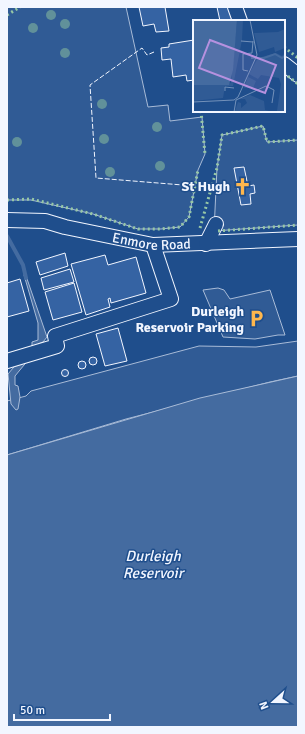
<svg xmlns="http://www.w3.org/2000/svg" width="305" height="734" font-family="Signika,sans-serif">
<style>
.built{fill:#305b95;stroke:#a8bbd7}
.water{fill:#446ba0;stroke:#a8bbd7}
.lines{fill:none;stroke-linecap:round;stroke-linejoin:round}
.stream{stroke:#446ba0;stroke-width:4}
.building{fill:#3563a3;stroke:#f2f6ff}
.minor-casing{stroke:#f2f6ff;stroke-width:16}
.minor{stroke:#1f4e8c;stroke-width:14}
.hedge{stroke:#97c8a6;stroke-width:3;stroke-dasharray:2 3;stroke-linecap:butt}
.fence{stroke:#f2f6ff;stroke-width:1;stroke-dasharray:5 2;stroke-linecap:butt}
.tree{fill:#61919a}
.labels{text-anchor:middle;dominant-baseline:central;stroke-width:3;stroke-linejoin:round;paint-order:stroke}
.poi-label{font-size:14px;font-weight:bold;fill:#f2f6ff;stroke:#1f4e8c;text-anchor:end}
.street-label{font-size:14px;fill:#f2f6ff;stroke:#1f4e8c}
.water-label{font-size:15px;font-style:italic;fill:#f2f6ff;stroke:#1f4e8c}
.inset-river{fill:none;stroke:#446ba0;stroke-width:2}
.inset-road{fill:none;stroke:#7391ba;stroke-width:1}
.view{fill:#b691df;fill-opacity:0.15;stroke:#b691df;stroke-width:2}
.inset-edge{fill:none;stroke:#f2f6ff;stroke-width:2}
</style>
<rect width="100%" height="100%" fill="#1f4e8c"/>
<g class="built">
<path d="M7,7h119l22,100 20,-2 2,16 32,-4 3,37 -7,16 -9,47 -9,10 -19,2h-23l-45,-15 -62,-14h-24z"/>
<path d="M263,126l4,16 31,-2v85l-84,6 3,-63 5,-33z"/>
<path d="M218,288l6,2 6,9 40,-9 15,45h-7l-23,4 -32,-2 -20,-47z"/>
<path d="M298,341v35l-28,6 -144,37 -119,36v-54l19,-5 5,-5 168,-45 57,1z"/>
</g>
<g class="water">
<path d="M25,273l22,64 -4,5 -5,2 -1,5 -5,-2v-5l6,-2v-17l-14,-48z"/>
<path d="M29,359l-14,17v9l3,1 2,11 -2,12 -2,1 -5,-6 -3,-30 11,-13z"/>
<path d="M298,376v351h-291v-272l193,-57z"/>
</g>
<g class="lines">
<path class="stream" d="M7,236l16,29 3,13"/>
</g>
<g class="building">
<path d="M139,7h26l4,24 -13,1 -2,-8 -11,2z"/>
<path d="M217,7h14l3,14h-14z"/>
<path d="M194,40v40l-7,1 -1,-6 -13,2 -2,-18 -9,1 -1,-12 8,-1v-3z"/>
<path d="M244,167l4,19 6,-1 1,8 -5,1 1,10 -10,1 -7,-37z"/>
<path d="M65,253l3,13 -28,9 -4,-13z"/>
<path d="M105,255l3,10 28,-8 10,36 -35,10 -1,-5 -2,1 2,8 -24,8 -15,-51z"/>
<path d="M70,269l4,13 -30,8 -3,-12z"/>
<path d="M20,279l9,32 -22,6v-34z"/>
<path d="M74,283l8,29 -29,8 -8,-28z"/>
<path d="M118,328l9,33 -22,5 -9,-32z"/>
<circle cx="93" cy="361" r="4"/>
<circle cx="82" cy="365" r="4"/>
<circle cx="65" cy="373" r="3.5"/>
</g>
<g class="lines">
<defs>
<g id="minor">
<path d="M235,7l5,14"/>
<path d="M284,64l14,11"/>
<path id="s1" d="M7,220l38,1 20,6 88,18 145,-6"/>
<path d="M206,244l10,-20"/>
<path d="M7,361l50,-15 -2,-10 116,-37 -18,-54"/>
</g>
</defs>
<use href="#minor" class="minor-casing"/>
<use href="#minor" class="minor"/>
<g class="hedge">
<path d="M7,15l13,-8"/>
<path d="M284,47l14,11"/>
<path d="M284,73l14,11"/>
<path d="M201,111l4,43"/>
<path d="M7,200l24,-1 62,15 45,15h23l19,-2 9,-10 9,-47"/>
<path d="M200,228l17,-60 5,-33 41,-9 4,16 31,-2"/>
<path d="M218,231l80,-6"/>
</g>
<path class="fence" d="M154,52l-7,3 -5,-7 -52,37 6,93 99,8"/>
</g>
<g class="tree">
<circle cx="51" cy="15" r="5"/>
<circle cx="65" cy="24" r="5"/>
<circle cx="33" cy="28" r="5"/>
<circle cx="65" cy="53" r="5"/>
<circle cx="102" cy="104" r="5"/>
<circle cx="157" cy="127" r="5"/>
<circle cx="104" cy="139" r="5"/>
<circle cx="17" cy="142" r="5"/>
<circle cx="160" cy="166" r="5"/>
<circle cx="110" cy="172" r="5"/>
</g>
<defs>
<symbol id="church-bare" viewBox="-9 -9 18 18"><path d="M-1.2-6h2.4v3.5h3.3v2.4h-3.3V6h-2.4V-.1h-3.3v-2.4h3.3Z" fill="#ffb74d" stroke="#1f4e8c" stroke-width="2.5" paint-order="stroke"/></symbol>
<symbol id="parking-bare" viewBox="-9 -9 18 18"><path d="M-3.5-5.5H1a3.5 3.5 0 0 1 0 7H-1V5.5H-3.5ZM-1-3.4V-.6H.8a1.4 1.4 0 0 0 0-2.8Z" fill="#ffb74d" stroke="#1f4e8c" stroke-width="2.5" paint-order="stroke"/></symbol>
</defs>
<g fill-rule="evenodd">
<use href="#church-bare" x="230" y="174" width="25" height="25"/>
<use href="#parking-bare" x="244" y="306" width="25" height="25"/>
</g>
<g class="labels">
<g class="poi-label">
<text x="230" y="186">St Hugh</text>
<text x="244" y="311">Durleigh<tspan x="244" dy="16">Reservoir Parking</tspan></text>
</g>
<g class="street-label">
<text stroke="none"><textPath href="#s1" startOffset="147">Enmore Road</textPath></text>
</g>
<g class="water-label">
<text x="153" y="556">Durleigh<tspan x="153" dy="17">Reservoir</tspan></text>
</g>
</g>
<g transform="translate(193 20)">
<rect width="92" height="92" fill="#1f4e8c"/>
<path d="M44,0h6l-1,20 -9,46h-8l-2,12 -30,3v-16l38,-2zM92,9v19l-10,4 -1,-5 -15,5 -5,-19 24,-1zM83,33l6,3 3,-3v59h-10l2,-1 4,-27 -2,-6 -18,-3 -3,4 -9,-5 9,-16zM55,57l8,4 -3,7h-9zM57,75l14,6 1,9 8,2 -38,-1 3,-9 3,1v5l6,-5 -2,-4h-6z" fill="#305b95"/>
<path d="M0,0h44l-4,50 -4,15h-36z" fill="#446ba0"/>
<path class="inset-river" d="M58,38h13l11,-4 7,4 3,-2"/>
<path class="inset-road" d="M48,21l12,1M55,51l-5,-1v-16l9,-1 1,-12M32,71v-4l9,1M43,80l30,-14 8,4 -2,13M0,82l41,-2 4,-3 19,-42 -7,-35M41,92l2,-12"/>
<path class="view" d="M17,20l66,25 -11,28 -66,-25z"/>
<rect width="92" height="92" class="inset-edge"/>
</g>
<rect width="305" height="734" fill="none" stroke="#f2f6ff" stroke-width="16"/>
<g transform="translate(273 702) rotate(249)" stroke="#1f4e8c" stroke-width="3" paint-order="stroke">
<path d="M0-3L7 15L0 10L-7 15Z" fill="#f2f6ff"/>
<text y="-6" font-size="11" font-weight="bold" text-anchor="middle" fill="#f2f6ff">N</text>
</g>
<path d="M14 714v6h96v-6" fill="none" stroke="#f2f6ff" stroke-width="2"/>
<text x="20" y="714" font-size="12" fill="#f2f6ff" stroke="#1f4e8c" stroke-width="3" paint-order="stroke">50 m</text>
</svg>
